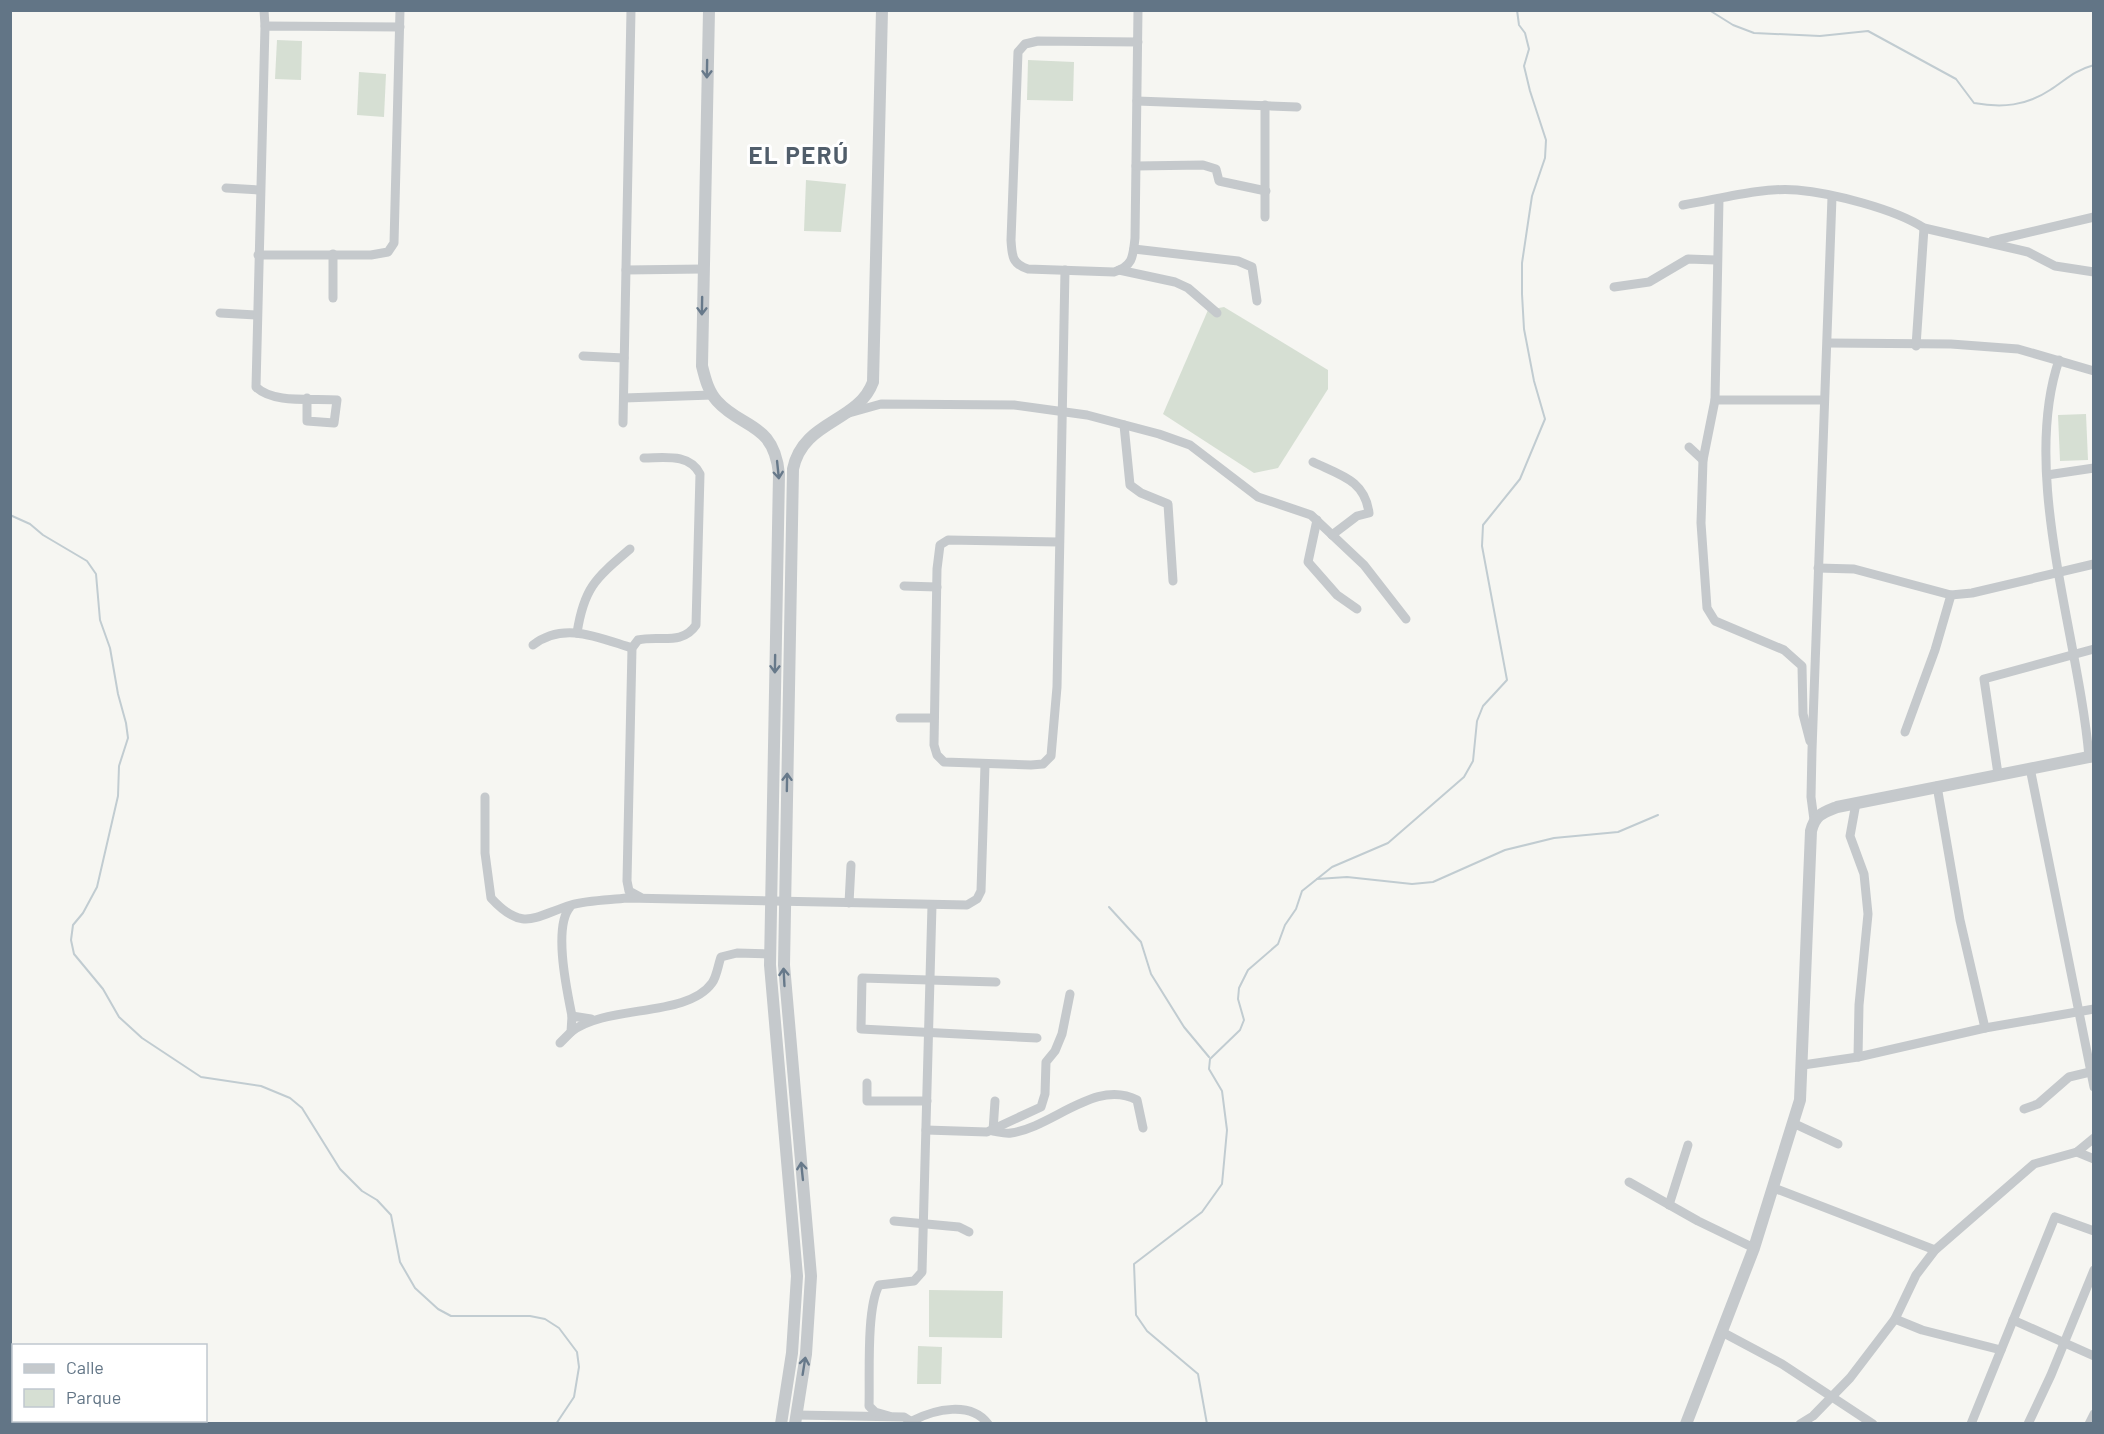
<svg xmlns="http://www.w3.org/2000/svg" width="2104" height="1434" font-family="Barlow,sans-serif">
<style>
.green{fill:#d6dfd3}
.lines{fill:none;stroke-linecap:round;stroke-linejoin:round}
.stream{stroke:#c1ccd1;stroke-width:2}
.minor{stroke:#c5c9cc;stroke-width:9}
.tertiary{stroke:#c5c9cc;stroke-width:12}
.oneway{stroke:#67798a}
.labels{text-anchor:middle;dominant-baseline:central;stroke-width:6;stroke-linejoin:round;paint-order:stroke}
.district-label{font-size:24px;font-weight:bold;letter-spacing:1.5px;fill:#515e6b;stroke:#fff}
</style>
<rect width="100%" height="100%" fill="#f6f6f2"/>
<g class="green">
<path d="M277,40l25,1 -1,39 -26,-1z"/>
<path d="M1028,60l46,2 -1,39 -46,-1z"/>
<path d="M359,72l27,2 -2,43 -27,-2z"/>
<path d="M806,180l40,4 -5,48 -37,-1z"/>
<path d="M1224,307l104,63v19l-50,79 -24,5 -91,-59 45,-104z"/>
<path d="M2086,414l2,46 -28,1 -2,-46z"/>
<path d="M929,1290l74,1 -1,47 -73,-1z"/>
<path d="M918,1346l24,1 -1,37h-24z"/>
</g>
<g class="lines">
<g class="stream">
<path d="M1709,10l24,15 21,8 66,3 48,-5 88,48 18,24c28,5 52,3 76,-13 17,-11 23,-19 44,-25"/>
<path d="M10,515l20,9 13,11 44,26 9,13 4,46 10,28 8,46 8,29 2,15 -9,28 -1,30 -21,91 -14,26 -10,12 -2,15 3,14 29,35 16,28 23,21 59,39 60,9 29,12 12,10 38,61 22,22 15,9 14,15 9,47 15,26 23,21 13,7h79l15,3 14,9 18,24 2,15 -5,30 -18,27"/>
<path d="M1317,879l30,-2 65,7 21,-2 72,-32 49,-12 64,-6 40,-17"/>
<path d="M1109,907l32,35 10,32 33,53 25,30"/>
<path d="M1207,1424l-9,-50 -51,-43 -11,-16 -2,-51 68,-52 20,-28 5,-54 -5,-39 -13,-22 1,-10 30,-29 4,-10 -6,-21 1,-11 9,-18 30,-26 7,-19 11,-16 6,-18 30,-24 56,-24 76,-66 9,-16 4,-40 6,-15 24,-26 -25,-134 1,-21 37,-46 25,-60 -11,-38 -10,-52 -2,-35v-31l10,-67 13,-38 1,-18 -16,-49 -6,-25 5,-17 -4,-16 -6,-8 -2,-15"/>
</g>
<g class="minor">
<path d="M264,10l1,16"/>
<path d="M1138,42l-100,-1 -13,3 -7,8 -7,188c1,16 1,24 17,29l86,3c19,-6 19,-15 21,-34l3,-228"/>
<path d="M1137,101l160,6"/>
<path d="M1265,105v112"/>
<path d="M1136,166l67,-1 13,4 3,12 47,10"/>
<path d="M226,188l34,2"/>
<path d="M1719,199l-4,201 -12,60 -2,63 6,85 8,13 69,29 18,16 1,48 7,27"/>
<path d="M1683,205c37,-6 77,-18 114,-15 35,3 98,19 127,38l104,24 27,14 39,6"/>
<path d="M1992,241l102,-24"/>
<path d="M1134,249l104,12 14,6 5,34"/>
<path d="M258,255h113l17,-3 6,-9 6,-233"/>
<path d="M626,270l77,-1"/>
<path d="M1119,270l56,12 13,6 29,25"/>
<path d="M1614,287l35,-5 39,-23 28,1"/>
<path d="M333,298v-44"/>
<path d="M220,313l37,2"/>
<path d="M1828,343l123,1 67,5 76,22"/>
<path d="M1916,346l8,-118"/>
<path d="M583,356l41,2"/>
<path d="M2059,360c-39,114 20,277 30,397"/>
<path d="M307,398v23l27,2 3,-23c-24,-2 -64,4 -81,-13l9,-361 135,1"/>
<path d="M624,398l88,-3"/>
<path d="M1715,400h108"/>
<path d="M849,413l32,-9 133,1 73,10 72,19 31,11 68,52 53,18 53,50 42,54"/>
<path d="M623,423l8,-413"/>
<path d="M1124,425l6,60 11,8 27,11 5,77"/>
<path d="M1689,447l14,13"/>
<path d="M1313,462c27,13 52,18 56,51l-12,3 -25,19"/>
<path d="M2047,475l47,-7"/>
<path d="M1317,520l-9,42 29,33 20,14"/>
<path d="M1058,542l-110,-2 -8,5 -3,24 -3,176 3,10 7,7 87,3 12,-1 8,-8 6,-69 8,-417"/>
<path d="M1818,568l36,1 97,26 21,-2 122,-29"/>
<path d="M904,586l33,1"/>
<path d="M577,633c7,-46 19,-55 53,-84"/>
<path d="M533,645c31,-24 66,-7 99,3"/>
<path d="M900,718h34"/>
<path d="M1905,732l30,-82 16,-55"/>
<path d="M2030,768l64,319"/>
<path d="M1998,774l-14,-95 110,-30"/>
<path d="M1937,786l23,134 25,108"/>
<path d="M485,797v56l6,45c32,35 44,18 80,7 17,-5 38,-5 56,-7l340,7 10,-6 4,-8 4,-126"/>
<path d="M1856,803l-6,33 14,38 4,40 -9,91 -1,52"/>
<path d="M1814,820l-3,-23 1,-47 20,-553"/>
<path d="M640,897l-11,-6 -2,-10 5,-233 6,-8c21,-5 44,6 58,-15l4,-151c-11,-21 -36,-16 -56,-16"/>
<path d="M849,903l2,-38"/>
<path d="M570,907c-17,20 -3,84 2,109"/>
<path d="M996,982l-134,-4 -1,51 176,9"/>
<path d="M571,1032c35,-28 116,-14 141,-49 5,-7 6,-18 9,-26l16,-4 33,1"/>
<path d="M560,1043l11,-11 1,-16 19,3"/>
<path d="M1803,1065l55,-8 127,-29 109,-19"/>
<path d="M867,1083v18h60"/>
<path d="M995,1101l-2,30c6,1 13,3 18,2 42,-6 85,-55 126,-33l6,28"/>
<path d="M2024,1109l14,-5 31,-27 21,-5"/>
<path d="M1795,1124l43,20"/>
<path d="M926,1130l61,2 54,-25 4,-13 1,-32 9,-11 7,-17 8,-40"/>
<path d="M2077,1152l17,7"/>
<path d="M1629,1182l69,39 56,27"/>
<path d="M1774,1188l161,62"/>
<path d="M1669,1205l19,-60"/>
<path d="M894,1221l65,6 10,5"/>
<path d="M1895,1319l27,11 79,20"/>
<path d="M2013,1320l81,36"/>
<path d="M1722,1332l60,32 91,60"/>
<path d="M796,1415l108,2 11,7"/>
<path d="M889,1416l-14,-4 -6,-6c1,-29 -3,-97 10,-121l35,-4 8,-9 10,-367"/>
<path d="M912,1421c23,-12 59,-20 76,3"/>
<path d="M1800,1424l13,-8 37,-38 45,-59 21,-44 19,-25 99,-86 43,-12 17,-14"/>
<path d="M1971,1424l84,-207 39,14"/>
<path d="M2028,1424l23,-49 43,-105"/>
<path d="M2089,1424l5,-10"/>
</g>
<g class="tertiary">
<path d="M709,10l-7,356c3,12 6,25 15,35 25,28 57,21 62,73l-9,491 27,311 -5,77 -11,71"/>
<path d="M795,1424l11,-70 5,-78 -27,-311 9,-496c10,-49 65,-46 80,-87l9,-372"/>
<path d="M1686,1424l68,-176 46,-148 11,-269c4,-16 11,-18 26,-24l257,-51"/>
</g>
</g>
<defs><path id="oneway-shaft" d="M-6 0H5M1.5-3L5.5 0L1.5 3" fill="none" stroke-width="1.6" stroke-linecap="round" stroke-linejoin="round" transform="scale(1.5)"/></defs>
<g class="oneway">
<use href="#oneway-shaft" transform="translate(707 69) rotate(91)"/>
<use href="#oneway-shaft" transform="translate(702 306) rotate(91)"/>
<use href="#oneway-shaft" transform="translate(778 470) rotate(84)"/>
<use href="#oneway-shaft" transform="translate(775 664) rotate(91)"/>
<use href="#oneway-shaft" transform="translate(787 782) rotate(-89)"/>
<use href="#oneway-shaft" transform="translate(784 977) rotate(-93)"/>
<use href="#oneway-shaft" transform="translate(802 1171) rotate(-96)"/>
<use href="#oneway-shaft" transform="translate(804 1366) rotate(-81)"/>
</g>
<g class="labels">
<g class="district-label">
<text x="799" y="154">EL PERÚ</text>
</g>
</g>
<rect width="2104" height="1434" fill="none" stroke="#627586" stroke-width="24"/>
<rect x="12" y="1344" width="195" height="78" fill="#ffffff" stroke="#c0c8cf" stroke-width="1.5"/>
<rect x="24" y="1364" width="30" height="9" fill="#c5c9cc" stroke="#c0c8cf" stroke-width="1.5"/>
<text x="66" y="1374" font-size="18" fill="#627586">Calle</text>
<rect x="24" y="1389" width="30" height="18" fill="#d6dfd3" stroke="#c0c8cf" stroke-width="1.5"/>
<text x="66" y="1404" font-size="18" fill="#627586">Parque</text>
</svg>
